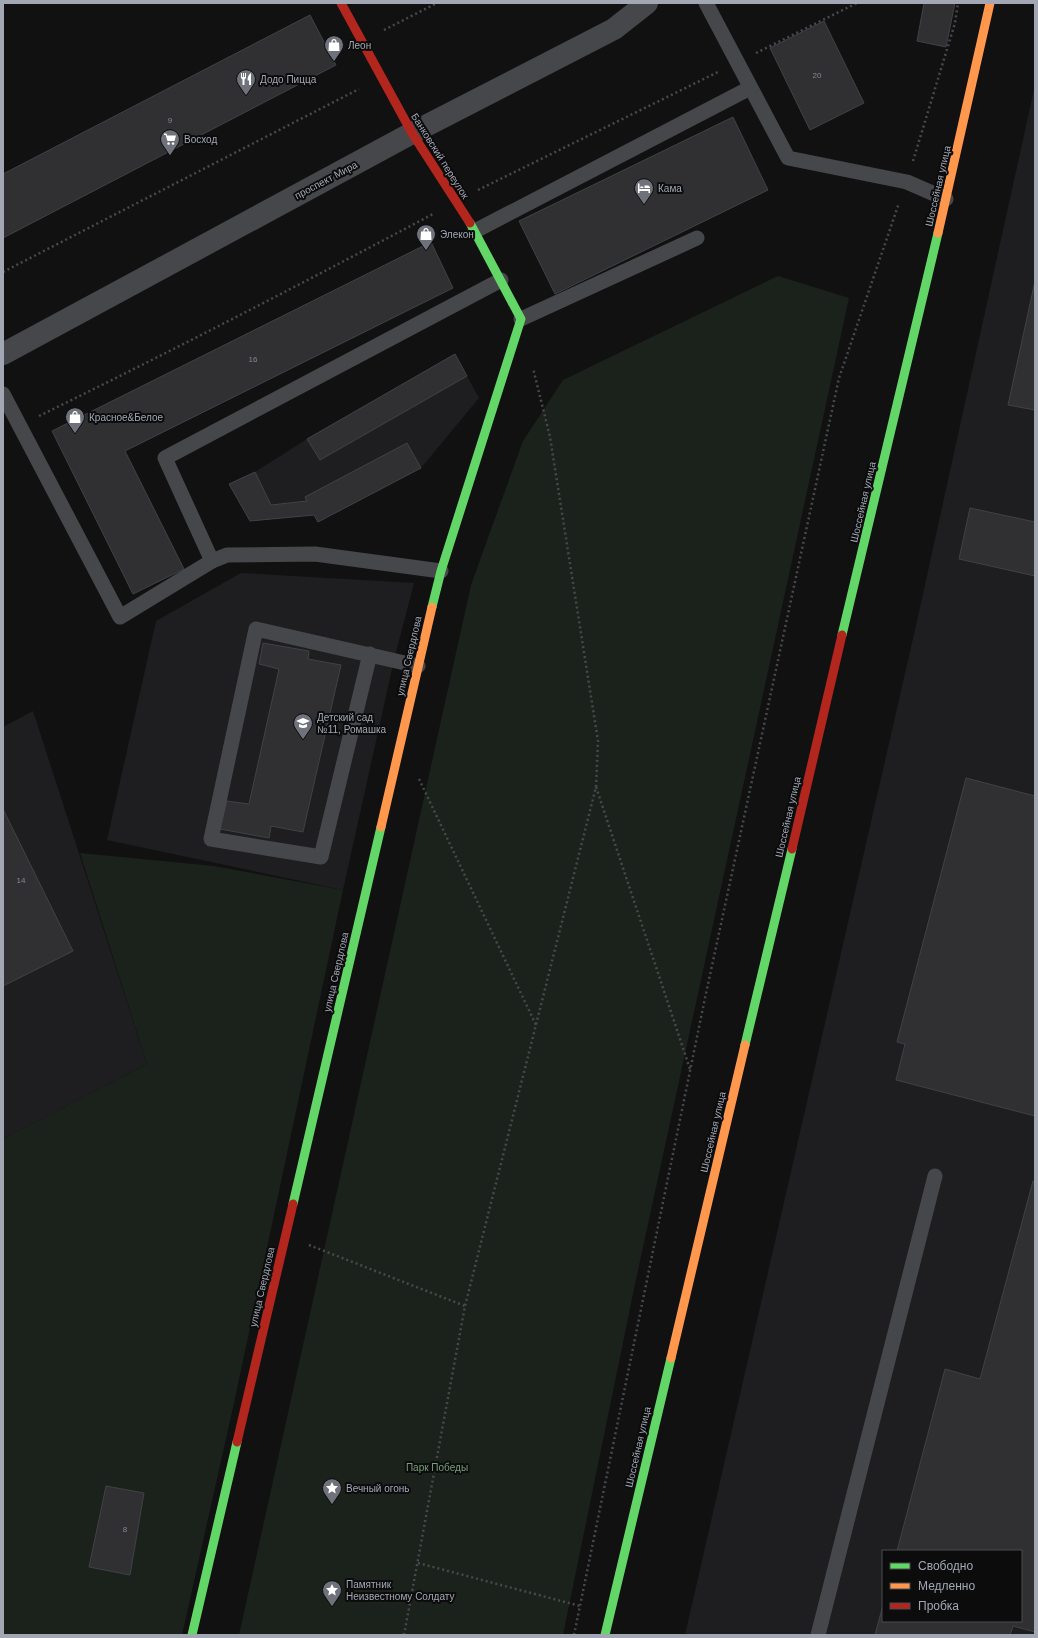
<svg xmlns="http://www.w3.org/2000/svg" width="1038" height="1638" font-family="Helvetica,sans-serif">
<style>
.built{fill:#1e1e20;fill-rule:evenodd}
.green{fill:#1b221c}
.building{fill:#303032;stroke:#404246}
.lines{fill:none;stroke-linecap:round;stroke-linejoin:round}
.path{stroke:#47494c;stroke-width:2.5;stroke-dasharray:2 3;stroke-linecap:butt}
.lane{stroke:#46474a;stroke-width:15}
.street{stroke:#46474a;stroke-width:22}
.fast{stroke:#63d668;stroke-width:9}
.slow{stroke:#ff974d;stroke-width:9}
.jam{stroke:#b3261e;stroke-width:9}
.labels{text-anchor:middle;dominant-baseline:central;stroke-width:4;stroke-linejoin:round;paint-order:stroke}
.number-label{font-size:8px;fill:#868993}
.poi-label{font-size:10px;fill:#a2a7b3;stroke:#0c0c0d;text-anchor:start}
.street-label{font-size:10px;fill:#a2a7b3;stroke:#0c0c0d}
.park-label{font-size:10px;fill:#789f7a;stroke:#0c0c0d}
</style>
<rect width="100%" height="100%" fill="#111112"/>
<g class="built">
<path d="M1035,85v1550h-350l232,-1014zM883,1551h138v70h-138z"/>
<path d="M455,354l24,44 -58,70 -103,54 -4,-7 -64,6 -21,-37 26,-12 52,-33z"/>
<path d="M241,573l173,10 -20,77 -51,230 -236,-50 49,-219z"/>
<path d="M33,711l114,353 -144,75v-412z"/>
</g>
<g class="green">
<path d="M778,276l71,22 -214,986 -72,351h-324l232,-1050 52,-144 40,-61z"/>
<path d="M80,853l134,13 129,24 -109,513 -52,232h-179v-496l144,-75z"/>
</g>
<g class="building">
<path d="M924,3h31l-9,44 -29,-6z"/>
<path d="M310,15l26,50 -333,173v-64z"/>
<path d="M824,21l40,82 -54,27 -40,-82z"/>
<path d="M733,117l35,73 -213,104 -36,-73z"/>
<path d="M431,242l22,46 -328,163 59,118 -51,25 -81,-163z"/>
<path d="M1035,281v129l-27,-5z"/>
<path d="M455,354l12,22 -147,84 -13,-21z"/>
<path d="M407,443l14,25 -103,54 -4,-7 -64,6 -21,-37 26,-12 16,33 36,-4 -2,-4z"/>
<path d="M970,508l65,14v54l-76,-17z"/>
<path d="M263,643l46,8 -1,8 33,6 -38,167 -32,-6 -2,12 -49,-9 7,-28 22,3 30,-135 -20,-5z"/>
<path d="M966,778l69,18v320l-139,-36 9,-36 -8,-2z"/>
<path d="M3,809l70,142 -70,35z"/>
<path d="M1033,1181h2v451l-22,-6 -3,9h-135l8,-30v16h138v-70h-124l48,-182 35,10z"/>
<path d="M106,1486l38,7 -14,82 -41,-8z"/>
</g>
<g class="lines">
<g class="path">
<path d="M384,30l53,-27"/>
<path d="M756,53l101,-50"/>
<path d="M913,161l42,-138 3,-20"/>
<path d="M478,190l240,-118"/>
<path d="M3,272l356,-183"/>
<path d="M39,416c133,-65 264,-133 394,-202"/>
<path d="M419,779l117,246"/>
<path d="M596,787l94,282"/>
<path d="M309,1245l156,61"/>
<path d="M418,1563l162,43"/>
<path d="M404,1635l61,-329 131,-519 2,-46 -48,-304 -17,-69"/>
<path d="M574,1635l131,-637 134,-620 60,-175"/>
</g>
<g class="lane">
<path d="M706,3l82,155 119,24 39,17"/>
<path d="M475,231l275,-143"/>
<path d="M521,319l176,-81"/>
<path d="M3,394l117,223 92,-56 15,-6 88,-1 126,17"/>
<path d="M212,561l-47,-103 336,-178"/>
<path d="M370,654l-49,203 -110,-18 45,-210 162,37"/>
<path d="M818,1635l117,-459"/>
</g>
<path class="street" d="M3,354l409,-221 202,-104 33,-26"/>
<g class="fast">
<path d="M432,607l9,-36 80,-252 -51,-96"/>
<path d="M842,635l96,-402"/>
<path d="M745,1045l47,-196"/>
<path d="M293,1204l88,-377"/>
<path d="M192,1635l45,-193"/>
<path d="M605,1635l66,-277"/>
</g>
<g class="slow">
<path d="M938,233l52,-230"/>
<path d="M381,827l51,-220"/>
<path d="M671,1358l74,-313"/>
</g>
<g class="jam">
<path d="M341,3l71,130 58,90"/>
<path d="M792,849l50,-214"/>
<path d="M237,1442l56,-238"/>
</g>
</g>
<defs>
<symbol id="shop-pin" viewBox="-11 -11 22 30"><path d="M0 17L-7.5 6A9.5 9.5 0 1 1 7.5 6Z" fill="#6f727b" stroke="#0c0c0d"/><path d="M-5-2.5h2.3a2.7 3.5 0 0 1 5.4 0H5L5.5 6h-11ZM-1.5-2.5h3a1.5 2.3 0 0 0-3 0Z" fill="#fff"/></symbol>
<symbol id="restaurant-pin" viewBox="-11 -11 22 30"><path d="M0 17L-7.5 6A9.5 9.5 0 1 1 7.5 6Z" fill="#6f727b" stroke="#0c0c0d"/><path d="M-5-6h1v4h1v-4h1v4h1v-4h1v5L-1.5 .5V6h-2V.5L-5-1ZM5-6V6H3V1.5H1.5Q1.5-4 5-6Z" fill="#fff"/></symbol>
<symbol id="supermarket-pin" viewBox="-11 -11 22 30"><path d="M0 17L-7.5 6A9.5 9.5 0 1 1 7.5 6Z" fill="#6f727b" stroke="#0c0c0d"/><path d="M-6-5.5h2.5l.6 2H6L4.5 2H-2.5L-4.4-4H-6ZM-1.5 3.2a1.3 1.3 0 1 0 .1 0ZM3 3.2a1.3 1.3 0 1 0 .1 0Z" fill="#fff"/></symbol>
<symbol id="hotel-pin" viewBox="-11 -11 22 30"><path d="M0 17L-7.5 6A9.5 9.5 0 1 1 7.5 6Z" fill="#6f727b" stroke="#0c0c0d"/><path d="M-6-4.5h1.5V1H6V5H4.5V3h-9V5H-6ZM-4 0a1.8 1.8 0 1 1 3.6 0ZM.5 0V-2.5h3Q6-2.5 6 0Z" fill="#fff"/></symbol>
<symbol id="school-pin" viewBox="-11 -11 22 30"><path d="M0 17L-7.5 6A9.5 9.5 0 1 1 7.5 6Z" fill="#6f727b" stroke="#0c0c0d"/><path d="M0-5L7-2L0 1L-7-2ZM-4 1L0 2.5L4 1V4Q0 6-4 4Z" fill="#fff"/></symbol>
<symbol id="sight-pin" viewBox="-11 -11 22 30"><path d="M0 17L-7.5 6A9.5 9.5 0 1 1 7.5 6Z" fill="#6f727b" stroke="#0c0c0d"/><path d="M0-6L1.8-2.2L6-1.7L2.9 1.2L3.7 5.4L0 3.3L-3.7 5.4L-2.9 1.2L-6-1.7L-1.8-2.2Z" fill="#fff"/></symbol>
</defs>
<g fill-rule="evenodd">
<use href="#shop-pin" x="323" y="34" width="22" height="30"/>
<use href="#restaurant-pin" x="235" y="68" width="22" height="30"/>
<use href="#supermarket-pin" x="159" y="128" width="22" height="30"/>
<use href="#hotel-pin" x="633" y="177" width="22" height="30"/>
<use href="#shop-pin" x="415" y="223" width="22" height="30"/>
<use href="#shop-pin" x="64" y="406" width="22" height="30"/>
<use href="#school-pin" x="292" y="712" width="22" height="30"/>
<use href="#sight-pin" x="321" y="1477" width="22" height="30"/>
<use href="#sight-pin" x="321" y="1579" width="22" height="30"/>
</g>
<g class="labels">
<g class="number-label">
<text x="817" y="75">20</text>
<text x="170" y="120">9</text>
<text x="253" y="359">16</text>
<text x="21" y="880">14</text>
<text x="125" y="1529">8</text>
</g>
<g class="poi-label">
<text x="348" y="45">Леон</text>
<text x="260" y="79">Додо Пицца</text>
<text x="184" y="139">Восход</text>
<text x="658" y="188">Кама</text>
<text x="440" y="234">Элекон</text>
<text x="89" y="417">Красное&amp;Белое</text>
<text x="317" y="717">Детский сад<tspan x="317" dy="12">№11, Ромашка</tspan></text>
<text x="346" y="1488">Вечный огонь</text>
<text x="346" y="1584">Памятник<tspan x="346" dy="12">Неизвестному Солдату</tspan></text>
</g>
<g class="street-label">
<text transform="translate(440 156) rotate(58)">Банковский переулок</text>
<text transform="translate(326 180) rotate(-28)">проспект Мира</text>
<text transform="translate(938 186) rotate(-77)">Шоссейная улица</text>
<text transform="translate(863 502) rotate(-77)">Шоссейная улица</text>
<text transform="translate(409 656) rotate(-77)">улица Свердлова</text>
<text transform="translate(788 817) rotate(-77)">Шоссейная улица</text>
<text transform="translate(336 972) rotate(-77)">улица Свердлова</text>
<text transform="translate(713 1132) rotate(-77)">Шоссейная улица</text>
<text transform="translate(262 1287) rotate(-77)">улица Свердлова</text>
<text transform="translate(638 1447) rotate(-77)">Шоссейная улица</text>
</g>
<g class="park-label">
<text x="437" y="1467">Парк Победы</text>
</g>
</g>
<rect width="1038" height="1638" fill="none" stroke="#a2a7b3" stroke-width="8"/>
<rect x="882" y="1550" width="140" height="72" fill="#0c0c0d" stroke="#484a4f"/>
<rect x="890" y="1563" width="20" height="6" fill="#63d668" stroke="#484a4f"/>
<text x="918" y="1570" font-size="12" fill="#a2a7b3">Свободно</text>
<rect x="890" y="1583" width="20" height="6" fill="#ff974d" stroke="#484a4f"/>
<text x="918" y="1590" font-size="12" fill="#a2a7b3">Медленно</text>
<rect x="890" y="1603" width="20" height="6" fill="#b3261e" stroke="#484a4f"/>
<text x="918" y="1610" font-size="12" fill="#a2a7b3">Пробка</text>
</svg>
